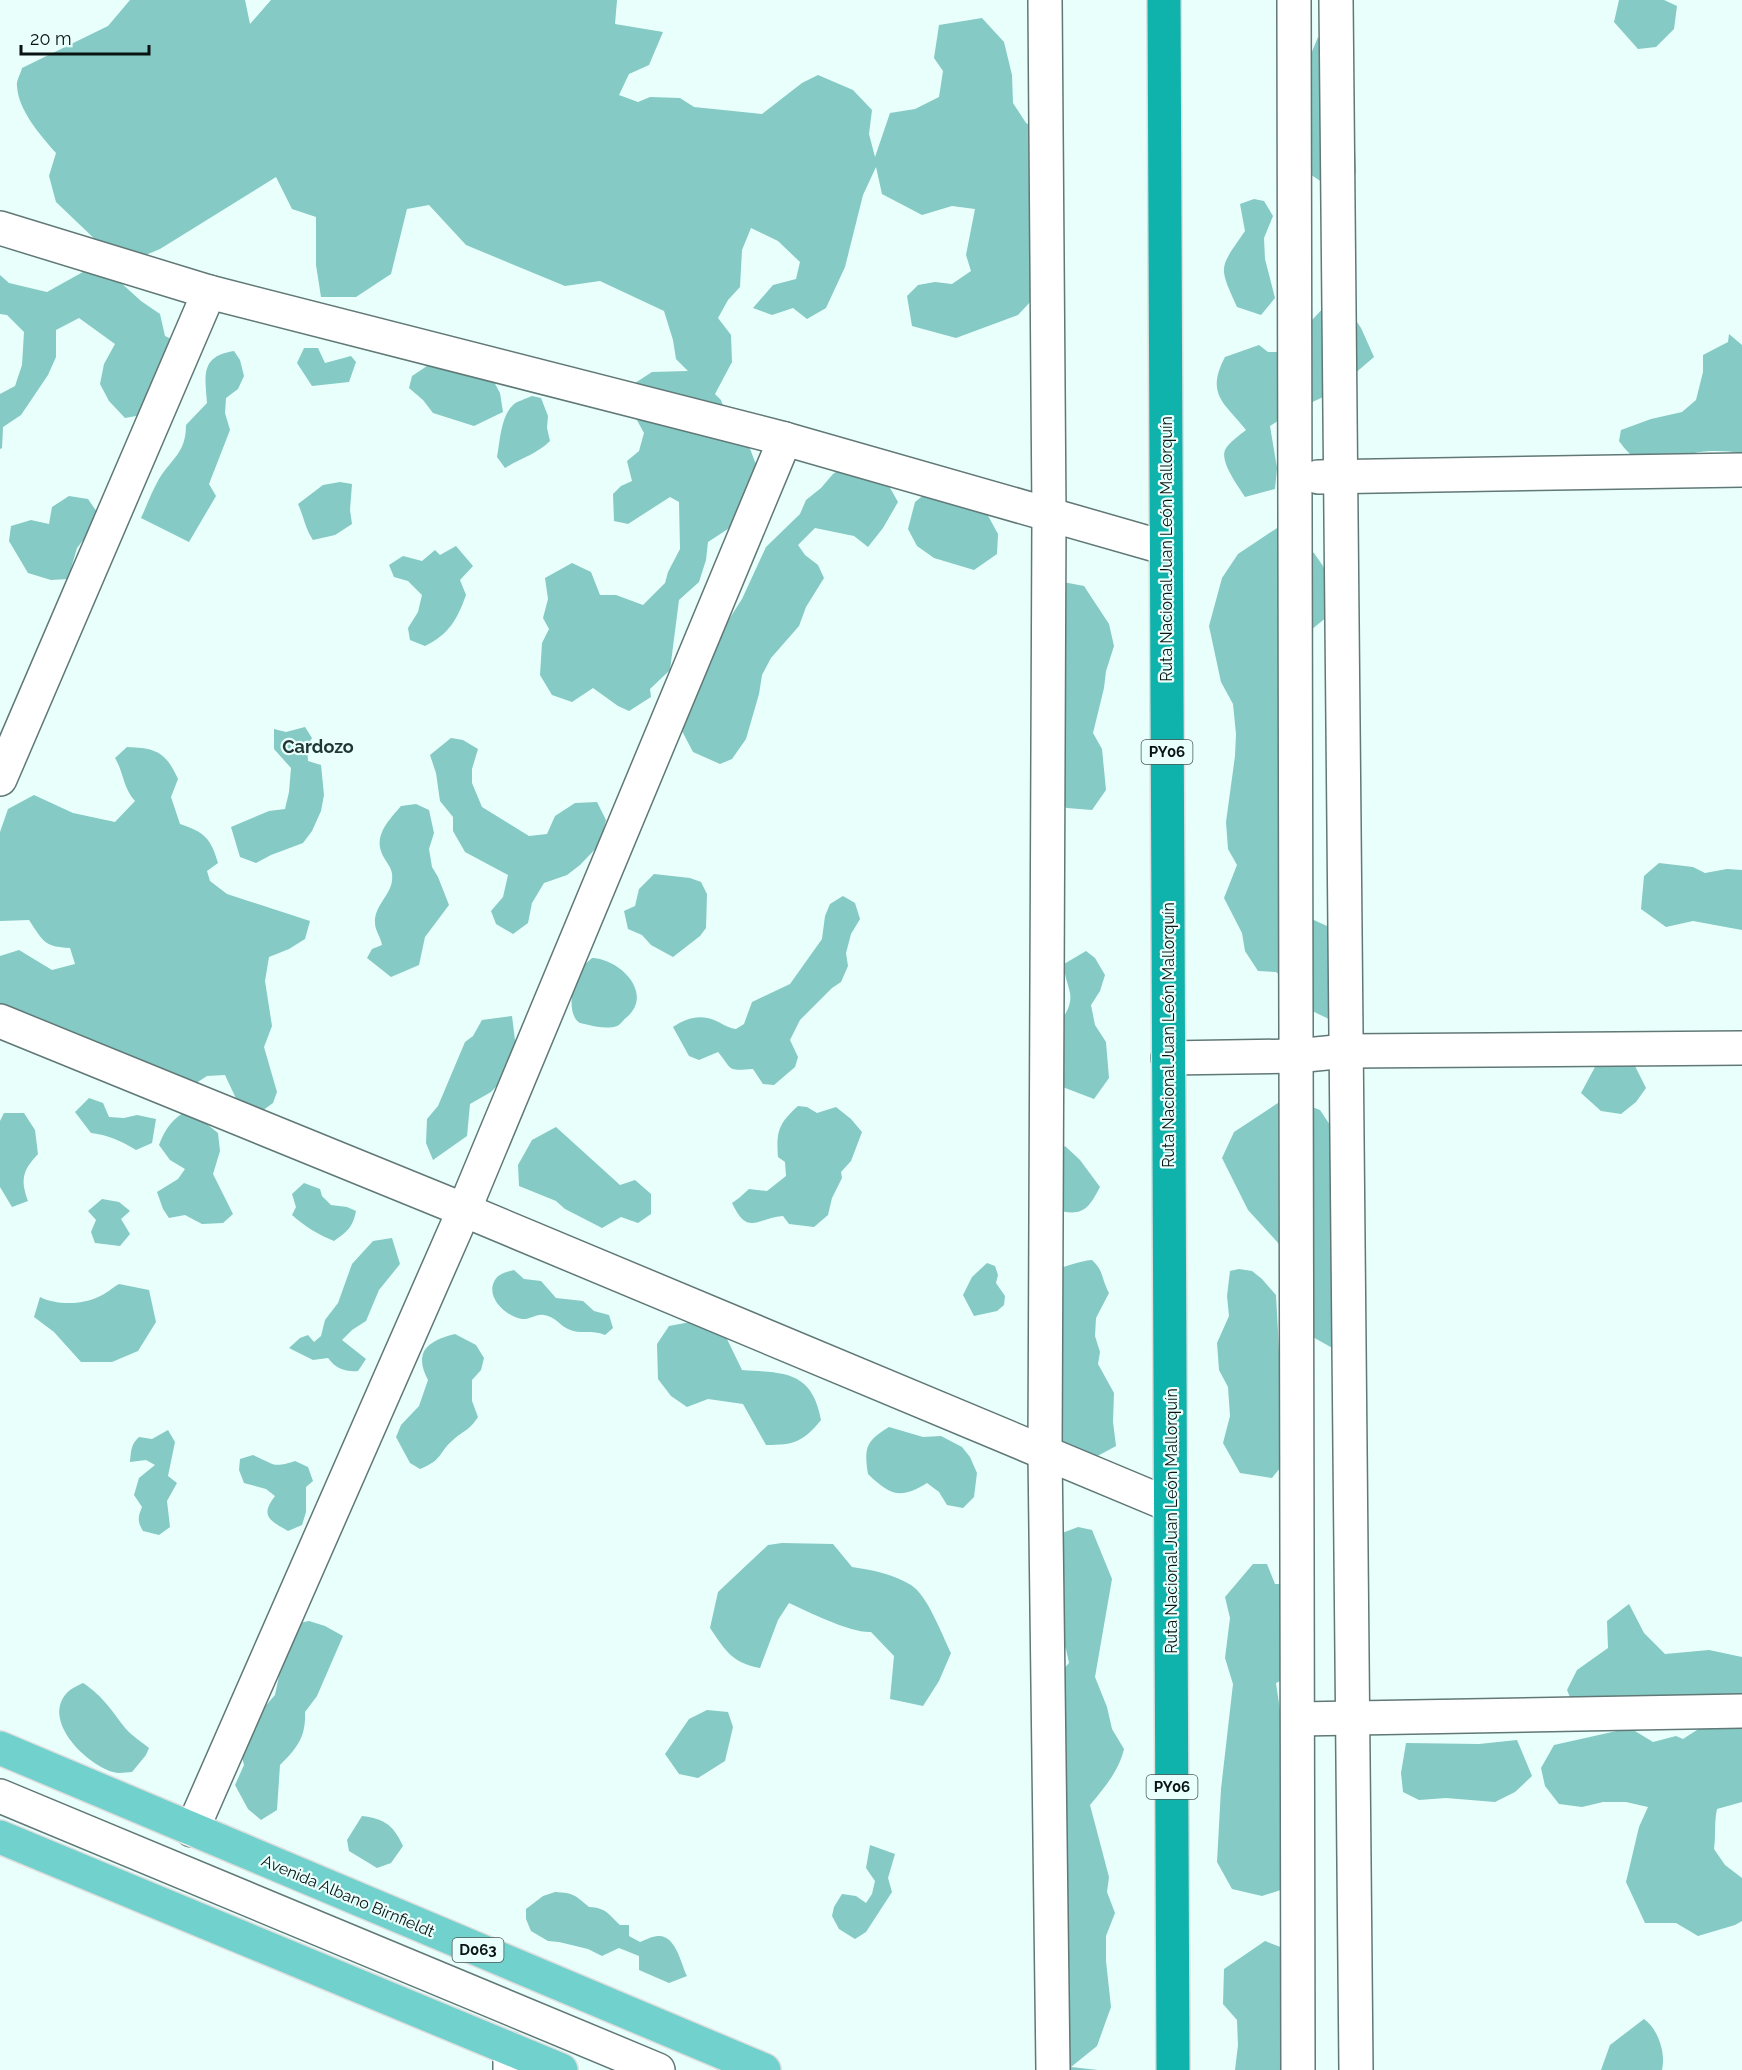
<svg xmlns="http://www.w3.org/2000/svg" width="1742" height="2070" font-family="Raleway,sans-serif">
<style>
.forest{fill:#85cac4}
.lines{fill:none;stroke-linecap:round;stroke-linejoin:round}
.minor-casing{stroke:#607876;stroke-width:36}
.major-casing{stroke:#dddede;stroke-width:36}
.highway-casing{stroke:#dddede;stroke-width:36}
.minor{stroke:#fff;stroke-width:33}
.major{stroke:#70d1cd;stroke-width:33}
.highway{stroke:#10b3ab;stroke-width:33}
.labels{text-anchor:middle;dominant-baseline:central;stroke-width:4.5;stroke-linejoin:round;paint-order:stroke}
.shield{fill:#e9fffc;stroke:#4c5a58;stroke-width:1.5}
.shield-label{font-size:15px;font-weight:bold;fill:#091312}
.street-label{font-size:16px;fill:#091312;stroke:#e9fffc}
.neighbourhood-label{font-size:18px;font-weight:bold;fill:#1f3634;stroke:#e9fffc}
</style>
<rect width="100%" height="100%" fill="#e9fffc"/>
<g class="forest">
<path d="M130,0h115l5,24 21,-24h346l-2,24 48,8 -14,33 -20,9 -10,21 19,7 12,-5 30,1 14,9 68,7 40,-31 16,-8 35,15 19,20 -3,24 6,23 15,-44 25,-4 24,-12 4,-26 -9,-13 5,-33 43,-7 22,24 8,33 1,28 13,20 20,12 1,149 -29,31 -62,23 -44,-12 -5,-30 11,-11 17,-3 17,2 19,-13 -5,-16 9,-46 -23,-3 -30,9 -40,-21 -6,-27 -13,28 -18,72 -19,41 -19,11 -14,-11 -21,7 -19,-7 20,-23 23,-6 4,-17 -22,-21 -27,-13 -9,22 -2,37 -12,13 -10,18 13,17 1,27 -17,32 6,6 4,12 17,16 15,39 6,39 -55,36 -2,18 -7,22 -20,18 -9,70 -20,19 1,8 -22,14 -11,-5 -25,-18 -21,14 -20,-7 -12,-20 2,-32 7,-14 -6,-11 5,-19 -3,-21 27,-15 19,9 9,23h16l27,10 22,-22 3,-11 12,-23 -1,-47 -9,-5 -42,27 -14,-3 -1,-27 8,-8 11,-5 -5,-20 12,-10 5,-18 -12,-22v-26l20,-13 36,-1 -12,-12 -3,-19 -9,-29 -64,-30 -35,5 -99,-41 -37,-40 -22,4 -16,65 -35,23h-35l-5,-32v-48l-24,-8 -16,-32 -116,72 -38,16 -66,-63 -7,-26 7,-23c-15,-17 -38,-43 -39,-67 -1,-5 4,-13 5,-18l86,-42z"/>
<path d="M1619,0h45l13,6 -3,23 -18,18 -18,2 -24,-27z"/>
<path d="M1318,37l35,70 3,66 -19,12 -15,-3 -20,-13 2,-28 8,-33 -5,-44z"/>
<path d="M1254,199l10,2 9,15 -9,22 1,21 10,39 -14,17 -24,-8c-19,-42 -18,-38 8,-76l-5,-27z"/>
<path d="M99,263l42,38 19,13 5,22 11,5 -29,73 -22,4 -16,-17 -9,-17 4,-20 11,-20 -36,-26 -23,12v27l-8,18 -27,40 -18,12 -1,21 -2,1v-55l15,-8 7,-21 2,-33 -17,-17 -7,-1v-39l9,8 38,9z"/>
<path d="M1327,304l21,5 13,19 13,29 -42,36 -37,17 -25,16 7,42 -2,21 -30,8c-7,-11 -25,-35 -20,-47 4,-8 15,-15 21,-20 -21,-27 -41,-35 -21,-73l34,-12 9,7h14z"/>
<path d="M1729,334l13,11v108c-16,-2 -32,-3 -48,0 -36,8 -49,24 -75,-12l2,-11 30,-11 31,-7 14,-12 7,-28v-17l25,-13z"/>
<path d="M304,348h14l7,15 26,-7 5,6 -7,20 -37,4 -15,-23z"/>
<path d="M234,351l6,9 4,16 -6,13 -12,9 -1,15 5,17 -21,54 7,12 -27,46 -48,-24c6,-13 11,-27 18,-39 13,-21 27,-26 27,-54l21,-22c-2,-27 -7,-47 27,-52z"/>
<path d="M435,353l52,16 13,24 3,19 -29,14 -41,-13 -10,-13 -14,-12 3,-12 15,-10z"/>
<path d="M532,396l9,2 7,18 -1,12 3,13c-13,13 -29,17 -45,27l-8,-11c3,-16 4,-41 16,-52 4,-4 13,-6 19,-9z"/>
<path d="M844,466l41,13 13,23 -15,26 -15,19 -14,-11 -39,-8 -17,17 7,10 13,10 6,13 -18,29 -7,19 -28,32 -9,17 -3,19 -13,45 -14,20 -12,5 -27,-12 -11,-21 1,-22 32,-68 27,-42 24,-52 34,-33 6,-14 15,-12 12,-14z"/>
<path d="M340,482l12,2 -2,26 2,14 -17,11 -22,5c-8,-12 -9,-23 -15,-36l25,-19z"/>
<path d="M925,494l55,7 18,33 -1,20 -23,16 -40,-12 -17,-12 -9,-17 7,-27z"/>
<path d="M69,496l19,3 9,13 -6,18 -14,18 -9,31 -17,1 -23,-7 -19,-32 2,-15 20,-6 18,4 3,-17z"/>
<path d="M1277,528l7,2 11,14 19,9 9,13 5,12v38l-17,14 -15,282 31,14 27,28 -23,66 -21,-10 -14,-22 -20,-16 -18,-1 -13,-20 -3,-18 -18,-35 13,-33 -9,-16 -2,-27 9,-66 1,-22 -3,-30 -12,-22 -12,-56 13,-48 16,-24z"/>
<path d="M456,546l17,20 -13,14 6,15c-9,25 -17,39 -41,51l-15,-6 -2,-12 10,-16 4,-17 -14,-14 -14,-4 -5,-12 14,-9 19,5 13,-11 5,5z"/>
<path d="M1063,582l21,4 25,38 5,22 -8,25 -2,17 -11,45 9,16 4,41 -14,20 -25,-2 -14,-5z"/>
<path d="M305,727l7,11 -5,8 1,15 13,4 3,30 -3,16 -9,20 -9,12 -32,12 -15,8 -16,-6 -9,-30 38,-16 16,-2 4,-17 2,-24 -17,-19v-20l12,3z"/>
<path d="M451,738l12,2 15,9 -6,20v14l10,24 47,29 18,-2 8,-18 20,-13 22,-1 9,18 -6,24 -20,21 -13,10 -23,8 -12,20 -4,20 -15,11 -17,-10 -5,-13 12,-14 5,-22 -43,-23 -12,-21v-14l-13,-16 -4,-28 -6,-18z"/>
<path d="M127,747c29,1 39,5 51,32l-7,18 9,27c24,8 31,14 38,39l-11,8 3,10 17,13 83,27 -5,18 -16,10 -20,8 -4,24 7,45 -8,21 13,45 -4,11 -11,8 -22,-4 -15,-32 -18,1 -20,13 -187,-78v-55l19,-6 33,20 23,-6 -5,-16c-26,-1 -27,-7 -41,-28l-29,1v-89l8,-23 26,-14 39,18 42,9 20,-21c-12,-13 -11,-28 -20,-43z"/>
<path d="M416,804l13,6 5,23 -5,16 3,18 6,10 11,28 -24,32 -6,28 -28,12 -24,-19 5,-9 10,-4c-1,-7 -7,-15 -7,-22 -1,-17 15,-27 17,-42 2,-14 -7,-18 -11,-30 -6,-18 10,-33 20,-45z"/>
<path d="M1659,863l34,4 12,6 22,-4 15,1v60l-49,-9 -27,6 -25,-18 3,-33z"/>
<path d="M654,874l36,4 11,4 6,12 -1,34 -6,8 -27,21 -22,-12 -9,-10 -14,-6 -4,-18 11,-5 4,-17z"/>
<path d="M843,896l12,7 5,16 -9,15 -5,19 2,13 -7,16 -9,6 -32,32 -10,20 8,17 -3,10 -21,18 -11,-1 -10,-15c-27,2 -20,1 -35,-17l-19,8 -10,-4 -16,-29c12,-8 26,-13 41,-7 8,3 13,8 22,9l8,-5 8,-22 38,-18 32,-45 3,-23 5,-12z"/>
<path d="M1086,951l9,7 10,17 -5,16 -9,14 4,20 11,17 3,36 -15,21 -34,-13 -13,-51c10,-11 26,-24 23,-42 -2,-10 -6,-18 -6,-29z"/>
<path d="M592,958c28,1 62,35 35,59 -3,2 -7,8 -10,9 -8,3 -21,1 -28,-1 -3,-1 -6,-1 -9,-2 -14,-8 -8,-40 -1,-52 3,-5 9,-9 13,-13z"/>
<path d="M512,1016l6,48 -27,28 -21,12 -3,32 -34,24 -7,-17 1,-24 11,-13 27,-64 8,-6 9,-16z"/>
<path d="M1635,1066l11,22 -10,14 -15,12 -20,-3 -20,-18 14,-26z"/>
<path d="M89,1098l14,5 6,14 15,1 13,-3 19,4 -4,24 -16,7c-15,-9 -27,-15 -45,-17l-16,-21z"/>
<path d="M1281,1101h15l24,9 14,21 2,219 -34,-19 -12,-75 -42,-46 -26,-52 12,-26z"/>
<path d="M798,1106l9,1 10,6 19,-6 15,12 11,13 -11,29 -10,11 1,6 -10,20 -4,17 -14,12 -25,-3 -6,-8c-26,2 -35,21 -51,-13l7,-5 10,-9 18,2 19,-15 -1,-14 -7,-5c-2,-26 1,-34 20,-51z"/>
<path d="M189,1110l29,23 2,18 -7,23 20,40 -10,9 -21,1 -17,-9 -16,3 -6,-9 -6,-17 21,-13 7,-10 -15,-9 -11,-15c6,-16 14,-28 30,-35z"/>
<path d="M4,1113h20l11,17 3,24c-15,16 -18,25 -10,47l-16,6 -12,-20v-66z"/>
<path d="M556,1127l64,58 15,-5 16,14v20l-13,9 -17,-6 -19,11 -37,-19 -9,-8 -37,-15 -1,-21 14,-25z"/>
<path d="M1065,1146l15,14 20,27c-14,27 -20,29 -49,22l3,-47z"/>
<path d="M304,1183l16,6 2,7 9,9 16,2 9,4c-3,16 -9,21 -22,30 -15,-6 -30,-15 -42,-26l4,-8 -4,-13z"/>
<path d="M102,1199l17,3 11,9 -9,8 9,15 -10,12 -25,-3 -4,-11 5,-12 -8,-9z"/>
<path d="M392,1238l8,26 -21,26 -13,31 -14,9 -10,10 24,19 -8,12c-12,1 -22,-2 -30,-13l-15,2 -24,-12 11,-10 8,-3 6,7 7,-6 4,-16 13,-17 14,-39 21,-23z"/>
<path d="M1092,1260c12,11 9,18 17,33l-13,25 -1,18 5,16 -2,12 16,29 -1,29 3,24 -24,13 -34,-9 -2,-181c13,-3 23,-8 36,-9z"/>
<path d="M987,1263l8,3 3,9 -2,8 9,13 -1,9 -7,6 -23,5 -11,-21 9,-18z"/>
<path d="M1239,1269l13,2 10,8 14,16 5,93 11,65 -20,25 -32,-5 -17,-30 7,-27 -2,-29 -9,-17 -2,-27 12,-27 -2,-20 3,-25z"/>
<path d="M514,1270l10,9 17,2 15,17 27,3 11,10 15,4 4,13 -8,7c-13,-6 -25,0 -37,-6 -9,-4 -12,-12 -24,-14 -7,-2 -15,5 -22,4 -15,-2 -36,-21 -28,-37 3,-8 12,-10 20,-12z"/>
<path d="M119,1284l30,6 7,32 -18,29 -26,11h-31l-27,-30 -20,-15 6,-20c16,8 41,8 58,0 8,-3 14,-9 21,-13z"/>
<path d="M696,1321l30,16 16,33c43,3 70,1 79,50 -18,22 -27,25 -55,25l-23,-41 -35,-5 -21,8 -16,-11 -13,-17 -1,-35 12,-18z"/>
<path d="M455,1334l21,11 8,13 -3,12 -9,10v21l6,16c-9,14 -14,13 -25,23 -16,14 -9,19 -33,29l-10,-6 -14,-26 5,-12 18,-19 9,-26c-15,-29 0,-39 27,-46z"/>
<path d="M889,1427l34,10 18,-1 21,11 8,10 7,16 -3,24 -11,11 -16,-3 -8,-13 -12,-9c-27,17 -37,12 -59,-9 -4,-27 -2,-33 21,-47z"/>
<path d="M168,1430l7,12 -7,34 9,7 -10,18 3,26 -11,8 -16,-4c-6,-10 -5,-14 -1,-24l-8,-12 5,-17 16,-13 -9,-5 -16,2c1,-11 1,-18 9,-25l13,2z"/>
<path d="M253,1455c20,8 19,14 42,6l13,6 5,14 -7,6v25l-4,13 -14,6c-19,-11 -28,-15 -13,-35l-9,-7 -22,-6 -5,-13 1,-11z"/>
<path d="M1078,1527l14,3 20,49 -17,98 12,30 5,22 12,20c-5,22 -20,39 -34,56l19,72 -2,15 8,21 -9,23v25l5,46 -14,39 -26,21 27,3h-44l-1,-389 16,-18 -3,-14 -14,-29 5,-85z"/>
<path d="M782,1543l51,1 19,23c20,3 41,7 59,18 17,11 31,50 40,68l-12,28 -16,25 -33,-7 4,-43 -23,-24c-21,1 -62,-20 -82,-29l-11,17 -18,48c-28,-5 -35,-18 -50,-40l8,-36 50,-47z"/>
<path d="M1253,1564h14l8,20h39l1,74 -18,15 -21,10 29,199 -43,14 -30,-7 -15,-27 4,-73 12,-105 -8,-26 5,-40 -5,-21z"/>
<path d="M1629,1604l15,29 21,21 44,-4 33,7v61l-27,9 14,2 13,-1v74l-25,7c-3,13 -1,27 -3,40l11,16 17,13v43l-7,4 -37,11 -22,-13h-31l-19,-41 13,-55 9,-20 -22,-5h-23l-21,5 -23,-3 -14,-18 -4,-18 13,-23 76,-17 23,14 23,-6 7,3 17,-11 -53,-1 -72,-18 -8,-19 10,-20 31,-22 -1,-27z"/>
<path d="M309,1621l16,5 18,10 -26,60 -12,16c1,25 -8,36 -25,53l-3,45 -16,10 -13,-11 -13,-24 9,-20 -5,-19 23,-36 13,-15 4,-19 1,-27 9,-24z"/>
<path d="M83,1683c21,14 28,27 43,46 6,7 16,13 23,19l-3,7 -14,17c-6,0 -13,2 -19,0 -28,-8 -75,-55 -43,-82 4,-3 9,-5 13,-7z"/>
<path d="M707,1710l21,2 5,15 -8,34 -27,17 -19,-4 -14,-20 24,-35z"/>
<path d="M1517,1740l15,36 -17,16 -20,10 -49,-4 -27,2 -16,-8 -2,-19 5,-30 73,1z"/>
<path d="M362,1816c23,3 31,9 41,30l-12,17 -14,5 -28,-17 -2,-11z"/>
<path d="M870,1845l25,9 -7,24 4,14 -26,40 -11,7 -16,-10 -7,-13 2,-9 8,-13 14,2 10,7 6,-9 3,-13 -9,-13z"/>
<path d="M555,1892c19,1 20,3 34,15 18,1 19,7 31,18h9v11l11,6c5,-2 13,-6 18,-6 18,-1 23,28 29,40l-18,7 -30,-13v-14l-20,-8 -17,8 -14,-7 -29,-7 -11,-1 -17,-10 -5,-12v-10l17,-13z"/>
<path d="M1265,1941l18,7 15,54 17,47 -7,21h-73l3,-25 -1,-25 -14,-16 1,-35z"/>
<path d="M1644,2019c14,10 22,34 18,51h-61l9,-25z"/>
</g>
<g class="lines">
<defs>
<g id="minor">
<path d="M1045,0l4,516 -4,937 8,617"/>
<path d="M1294,0l4,2070"/>
<path d="M1336,0l20,2070"/>
<path d="M0,228l209,64 576,147 381,109"/>
<path d="M1318,477l424,-7"/>
<path d="M0,779l209,-487"/>
<path d="M0,1021l464,189 706,295"/>
<path d="M1168,1058l128,-2 50,-5 396,-3"/>
<path d="M1298,1719l444,-8"/>
<path d="M0,1796l658,274"/>
<path d="M192,1830l272,-620 321,-771"/>
<path d="M510,2070v-21"/>
</g>
<g id="major">
<path d="M0,1748l764,322"/>
<path d="M0,1837l561,233"/>
</g>
<path id="highway" d="M1164,0l9,2070"/>
</defs>
<use href="#minor" class="minor-casing"/>
<use href="#major" class="major-casing"/>
<use href="#highway" class="highway-casing"/>
<use href="#minor" class="minor"/>
<use href="#major" class="major"/>
<use href="#highway" class="highway"/>
</g>
<g class="labels">
<g class="shield">
<rect x="1141.5" y="740" width="51" height="24" rx="4.5"/>
<rect x="1146.5" y="1775" width="51" height="24" rx="4.5"/>
<rect x="452.5" y="1938" width="51" height="24" rx="4.5"/>
</g>
<g class="shield-label">
<text x="1167" y="752">PY06</text>
<text x="1172" y="1787">PY06</text>
<text x="478" y="1950">D063</text>
</g>
<g class="street-label">
<text transform="translate(1166 549) rotate(-90)">Ruta Nacional Juan León Mallorquín</text>
<text transform="translate(1168 1035) rotate(-90)">Ruta Nacional Juan León Mallorquín</text>
<text transform="translate(1171 1521) rotate(-90)">Ruta Nacional Juan León Mallorquín</text>
<text transform="translate(348 1896) rotate(23)">Avenida Albano Birnfieldt</text>
</g>
<g class="neighbourhood-label">
<text x="318" y="746">Cardozo</text>
</g>
</g>
<path d="M21 45v9h128v-9" fill="none" stroke="#091312" stroke-width="3"/>
<text x="30" y="45" font-size="18" fill="#091312" stroke="#e9fffc" stroke-width="4.5" paint-order="stroke">20 m</text>
</svg>
